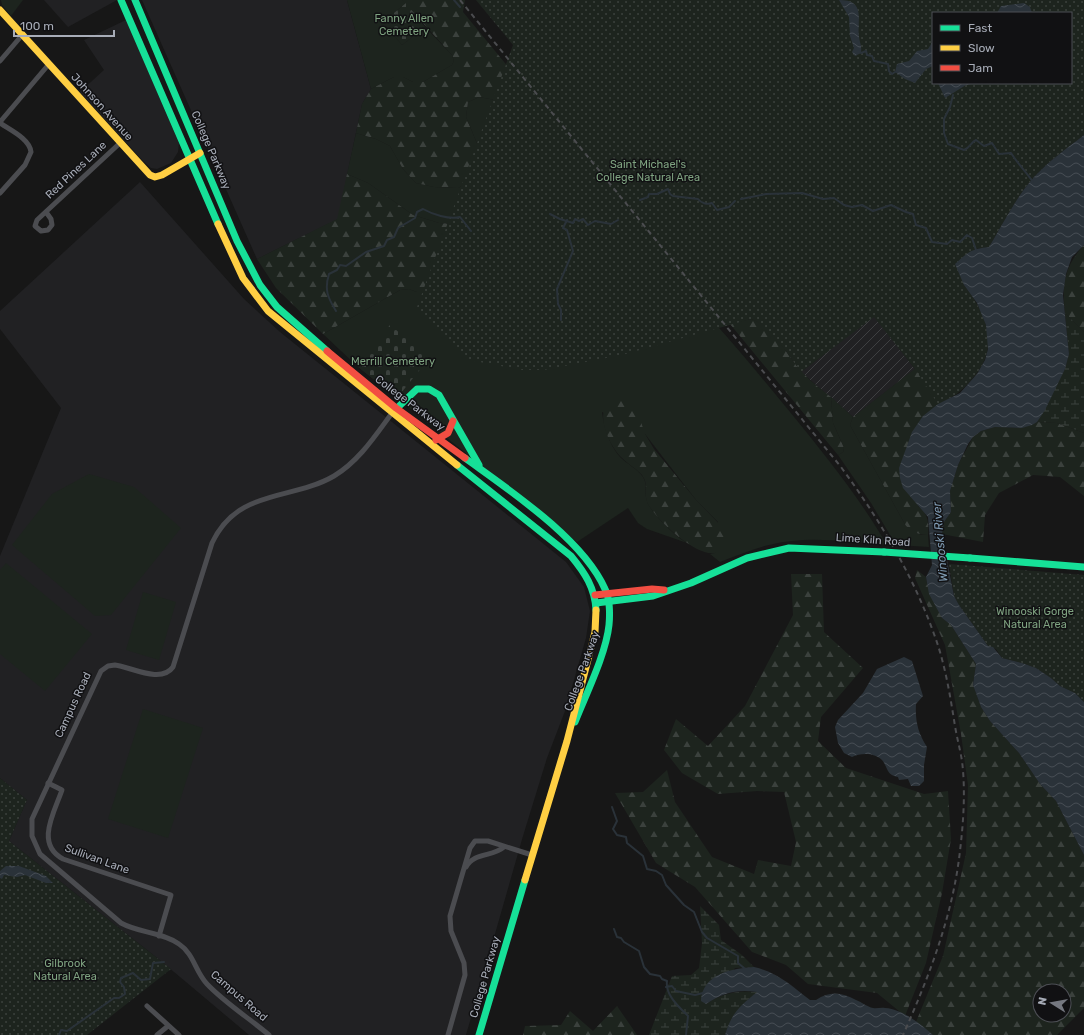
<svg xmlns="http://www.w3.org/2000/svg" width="1084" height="1035" font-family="Rubik,sans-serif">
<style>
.built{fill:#212123}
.industrial{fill:url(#industrial-furrows)}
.green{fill:#1d241e}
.forest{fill:url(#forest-firs);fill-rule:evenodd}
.wetland{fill:url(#wetland-marsh)}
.cemetery{fill:url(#cemetery-stones)}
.park{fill:url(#park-dots);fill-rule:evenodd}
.water{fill:url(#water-waves)}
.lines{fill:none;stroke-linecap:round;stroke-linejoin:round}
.stream{stroke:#2a3239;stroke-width:2}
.street{stroke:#4b4c50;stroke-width:5}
.fast{stroke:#16e098;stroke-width:7}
.slow{stroke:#ffcf43;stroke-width:7}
.jam{stroke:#f24e42;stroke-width:7}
.rail{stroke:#4b4c4f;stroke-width:2;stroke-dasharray:5 4;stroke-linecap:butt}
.fast-bridge{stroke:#16e098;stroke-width:7}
.labels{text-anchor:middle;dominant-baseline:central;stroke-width:3;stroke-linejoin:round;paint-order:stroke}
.park-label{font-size:11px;fill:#7fa381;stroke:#111113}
.street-label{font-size:11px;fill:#a8adb8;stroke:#111113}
.water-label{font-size:12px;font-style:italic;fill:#7f9bb3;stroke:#111113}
</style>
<defs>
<pattern id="industrial-furrows" width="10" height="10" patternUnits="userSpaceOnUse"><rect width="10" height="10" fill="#212123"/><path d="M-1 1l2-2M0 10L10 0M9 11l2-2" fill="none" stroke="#3e3f41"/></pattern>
<pattern id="forest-firs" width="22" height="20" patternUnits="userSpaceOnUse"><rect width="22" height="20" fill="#1d241e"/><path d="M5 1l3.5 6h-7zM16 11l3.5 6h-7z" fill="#3b413d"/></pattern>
<pattern id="wetland-marsh" width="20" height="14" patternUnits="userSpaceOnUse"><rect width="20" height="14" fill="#1d241e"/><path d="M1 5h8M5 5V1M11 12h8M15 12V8" fill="none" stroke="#3b413d"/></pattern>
<pattern id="cemetery-stones" width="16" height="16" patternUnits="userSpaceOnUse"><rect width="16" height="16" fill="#1d241e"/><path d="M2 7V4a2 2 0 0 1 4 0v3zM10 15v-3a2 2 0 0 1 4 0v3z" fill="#3b413d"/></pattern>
<pattern id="park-dots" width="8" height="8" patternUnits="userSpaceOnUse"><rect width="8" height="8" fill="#1d241e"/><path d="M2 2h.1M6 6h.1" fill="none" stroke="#3b413d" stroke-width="1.8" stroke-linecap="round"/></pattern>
<pattern id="water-waves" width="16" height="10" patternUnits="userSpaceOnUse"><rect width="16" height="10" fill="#2a3239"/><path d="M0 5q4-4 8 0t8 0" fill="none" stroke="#464d54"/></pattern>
</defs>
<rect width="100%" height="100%" fill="#171717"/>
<g class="built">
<path d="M44,0h73l-49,27z"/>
<path d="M142,0h205l24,89 -9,15 -24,115 -81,40z"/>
<path d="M126,20l53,123 -1,9 -7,11 -14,6 -6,-1 -8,-7 -63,-69 24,-22 -20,-30z"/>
<path d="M140,182l104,117 36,33 286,230 18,25 6,24 -4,27 -21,73 -18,47 -24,78 -57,199h-217l-88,-74 -152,-120 18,-41 -27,-22v-222l61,-148 -61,-79v-18z"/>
</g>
<path class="industrial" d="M874,316l41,53 -62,48 -52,-45z"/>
<g class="green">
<path d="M1,0h22l-12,16 -9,-11z"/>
<path d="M347,0h55l4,3 -23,19 19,23 23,-18 27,28 2,6 -2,4 -29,17h-10l-10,-5h-9l-23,12z"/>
<path d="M523,85l101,125 -20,8 -50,-4 -53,10 -32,1 -30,-2 -26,-8 -45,-32 -21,-9 9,-41 20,6 14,7 13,23 13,14 18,4 24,1 18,-10 9,-15 -19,-46 2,-15 11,-5 22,4 12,-2z"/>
<path d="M409,289l8,3 274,5c35,37 67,76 99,115 35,43 69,85 97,133 -38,-3 -80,-10 -118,0 -17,4 -33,11 -49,17l-10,-8 5,-1 3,-31 -22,-22 -51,-66 -43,-22c2,16 7,32 18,45 7,7 18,12 23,20 5,8 1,16 4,24 4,12 29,36 40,42l-40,-14 -9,-6 -10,-15 -51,34 -220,-176 -34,-32 77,-44z"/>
<path d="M831,397l22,20 -3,8 56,101 15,9h7l1,12 -33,-2 -25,-42 -33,-48 5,-3 1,-4 -11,-25z"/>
<path d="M89,474l45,13 47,41 -70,87 -16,1 -83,-71 40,-51z"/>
<path d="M6,563l86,71 -47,57 -45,-37v-84z"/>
<path d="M143,592l33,10 -17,58 -33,-10z"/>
<path d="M143,709l60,19 -35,110 -60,-19z"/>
</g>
<g class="forest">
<path d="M402,0h63l-2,12 60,73 -22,16 -22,-4 -11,5 -2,15 19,46 -9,15 -18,10 -24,-1 -18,-4 -13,-14 -13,-23 -14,-7 -20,-6 6,-29 9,-15 23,-12h9l10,5h10l29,-17 2,-4 -2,-6z"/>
<path d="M347,174l21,9 45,32 26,8 30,2 -3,117 -49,-50 -8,-3 -9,1 -77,44 -47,-46 -19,-29 80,-40z"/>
<path d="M1084,245v87l-19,-19c-3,-29 -1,-46 19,-68z"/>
<path d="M964,285l-46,221c10,8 11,16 10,29 -10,0 -14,-3 -22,-9l-56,-101 3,-8 68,-53z"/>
<path d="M751,319c23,7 36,37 52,54 8,9 18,16 28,24l2,26 11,25 -1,4 -5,3 -108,-131z"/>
<path d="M617,396h9l6,6 6,11 7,21 9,15 42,51 31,32 -1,8 -11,13c-19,4 -60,-34 -68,-51 -3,-9 2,-18 -5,-27 -6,-7 -16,-12 -23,-20 -13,-15 -27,-49 -2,-59z"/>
<path d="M1037,422l20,1 27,10v63l-24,-19 -27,-2 -34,18 -14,22 -2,27 -41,-8 2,-12 7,-10 -1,-21 8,-26 15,-28 8,-6 14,-4 27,1z"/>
<path d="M917,570l9,7 1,6 15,35 9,7 25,39 -3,21 8,22 9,14 29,32 21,31 16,17 28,54v153l-27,27h-124l-17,-13 27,-66 23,-103 2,-68 -7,-51 -16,-89 -30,-67zM1040,991h24v24h-24z"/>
<path d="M791,574h31l2,58 39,36 -42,49 -3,24 28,27 78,26 24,-3 3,48 -9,54 -16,70 -21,53 -28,-23 -69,-9 -22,-19 -34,-13 -57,-65 -39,-24 -41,-70 28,-1 24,-22 8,32 37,55 42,17 4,-14 33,6 5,-24 -12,-50 -27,-1 -39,3 -36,-21 -18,-23 12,-31 32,27 37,-40 48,-91z"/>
<path d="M617,1006l20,29h-114l2,-9 36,-1 9,-14 23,20z"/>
</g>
<g class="wetland">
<path d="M1065,313l19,19v101l-27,-10 -20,-1 28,-53 4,-15z"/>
<path d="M700,906l19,19 2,15 21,15 12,12 -19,1 -29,36c17,-11 31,-14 52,-12 -16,11 -27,24 -33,43h-76l23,-59 19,-1 8,-7 3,-25z"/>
</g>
<g class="cemetery">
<path d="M406,3l19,24 -23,18 -19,-23z"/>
<path d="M390,325l40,32 -33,41 -40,-32z"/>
</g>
<g class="park">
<path d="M476,0h608v135c-17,13 -35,26 -50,42 -18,20 -31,47 -45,70l-14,2 -11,36c23,30 37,62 8,94 -10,12 -19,19 -34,25l-23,-35 -41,-52 -73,55c-12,-16 -31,-47 -50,-53l-129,36 -78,15h-22l-53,-10 -52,-53 96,-262zM933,13h138v70h-138z"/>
<path d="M949,564l135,11v127l-9,-9 -15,-7 -9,-8 -15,-10 -14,-5 -20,-5 -6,-9 -8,-3 -29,-41 -5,-9z"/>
<path d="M0,778l27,22 -18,41 162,128 -84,66h-87z"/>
</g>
<g class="water">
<path d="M839,0c27,0 18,19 20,37 1,7 3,9 2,16l-6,3 -3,-4 2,-4 -4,-12 -1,-19z"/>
<path d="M1024,3l6,4 2,6h-35l4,-7z"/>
<path d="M933,41v25l-7,3 -11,14 -10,-4 -10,-7 2,-8 12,-3 8,-10 11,-2z"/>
<path d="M938,83h39l-11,2 -21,13z"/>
<path d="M1084,135v110l-12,12 -6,17 -3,21 6,59 -4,15 -20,41 -8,12 -5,3 -10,3 -27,-1 -14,4 -8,6 -5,7 -10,21 -8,26 1,21 -7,10 -2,12 12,62 5,9 29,41 5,1 9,11 20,5 14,5 15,10 9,8 15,7 9,9v153l-28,-54 -16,-17 -21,-31 -29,-32 -9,-14 -8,-22 3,-21 -25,-39 -9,-7 -13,-24 -3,-17 6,-12 -4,-48 -25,-29 -3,-10 -1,-10 13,-36 11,-16 15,-12 22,-11 17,-19 8,-14 3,-11 -2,-24 -9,-22 -13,-18 -9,-21c13,-12 16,-15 34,-17 14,-23 27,-50 45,-70 15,-16 33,-29 50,-42z"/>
<path d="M904,657l8,4 11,35 -7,8c-1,17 2,29 11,43l-3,18v16l-5,5h-8l-3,-7 -9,1 -1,-3c-12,-2 -10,-10 -16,-17 -8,-8 -22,-7 -30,-3l-8,-4 -6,-10 -3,-16 3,-7 25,-27 14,-24z"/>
<path d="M6,866h13l27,10 7,7h-7l-21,-8 -8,2 -13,-2 -2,4 -2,-1v-7z"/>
<path d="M754,967c23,5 38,19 56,33h6c14,-9 25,-8 40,0 6,2 11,7 17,8 4,1 8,-1 12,0 17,1 36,16 48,27h-208c7,-23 15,-29 32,-43 -20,-3 -34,1 -51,12l-5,-3c1,-27 32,-33 53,-34z"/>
</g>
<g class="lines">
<g class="stream">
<path d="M454,0l6,7"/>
<path d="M861,53l5,-2 1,4 5,1 2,5 14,3 1,7 3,3 3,-2"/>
<path d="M953,95l-3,12 -6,12v14l4,11 16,6c6,-2 7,-8 12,-10l8,6 8,-3 7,11 12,-1c7,11 15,19 22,29"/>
<path d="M741,199l25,-5 36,-1 21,6 11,-1 10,7 8,2 10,-2 11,6 18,-6 15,7 7,2 3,11 10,3 6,14 15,2 5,-4 8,2 7,-7 5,3 4,12"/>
<path d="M640,200l8,-3 1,-3h8l11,-5 2,5 3,2 25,3c3,4 9,6 14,4l5,7 12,-3 6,-6"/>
<path d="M550,214l10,5 13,4 2,-4 4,2 4,-2 5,6 7,-4 16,3 7,-4"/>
<path d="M336,311c-8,-13 -12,-21 -7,-37l8,-4 3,-5 6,1 20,-14 18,-6 3,-6 7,-3 4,-9 17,-10 2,-6 6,-3c9,5 26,11 37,8l11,14"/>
<path d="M561,320v-10l-3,-6 -1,-15 16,-38 -6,-21 -4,-2 4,-8"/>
<path d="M612,807l5,14 -4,8 4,6 9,2 1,6 16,13 4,13 9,2 6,4 4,10 18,20 10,7 8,20 5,6 31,18v7l6,5"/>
<path d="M614,929l3,8 4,1 3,4 15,9 5,16 6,7 10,2 2,3 5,2c-2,14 12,26 21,35l-2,19"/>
<path d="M666,987l6,-1 4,5 19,4 8,-2"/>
<path d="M59,1035l2,-5 6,1 47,-33h5l6,-4 -1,-7 -4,-5 1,-4 12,-5 8,7 9,-1 3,-16 11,-1"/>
</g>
<g class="street">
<path d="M0,61l23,-27"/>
<path d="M0,122l49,-58"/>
<path d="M0,123c10,7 30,16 31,29l-6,13 -25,28"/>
<path d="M46,212l5,7 1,6 -4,5 -7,1 -6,-5 2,-6 83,-77"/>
<path d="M48,783l14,7c-8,23 -27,54 1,69l108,36 -12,41"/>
<path d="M466,867c8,-15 27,-10 38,-20"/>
<path d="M147,1006l32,29"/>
<path d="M157,1035l11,-9"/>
<path d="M269,1035c-20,-17 -44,-32 -62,-51 -12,-13 -13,-30 -28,-40 -17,-12 -40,-11 -58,-21l-81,-69 -8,-18v-17l69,-148 7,-5 7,-1c16,2 46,19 58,2l39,-124c26,-55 79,-42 122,-67 25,-15 41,-40 58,-63"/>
<path d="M448,1035l17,-60 -1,-12 -13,-32 -1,-15 20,-68 5,-7h13l44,14"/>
</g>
<g class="fast">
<path d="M121,0l97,224"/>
<path d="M135,0l102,241 23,44 17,22 50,44"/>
<path d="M393,412l24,-23h12l10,6 40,70"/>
<path d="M465,458c44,32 118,81 140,131 5,9 5,26 4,36 -3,29 -23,69 -34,97"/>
<path d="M457,465l114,91c14,17 24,32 25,54"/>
<path d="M970,558l114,9"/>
<path d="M596,603l57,-7 38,-13 56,-25 42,-10 95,4"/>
<path d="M479,1035l46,-155"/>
</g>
<g class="slow">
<path d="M0,10l150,165 5,2 7,-2 38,-22"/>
<path d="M218,224l25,54 25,33 189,154"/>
<path d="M525,880l42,-139 24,-93 4,-16 1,-22"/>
</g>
<g class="jam">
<path d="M327,351l69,57 69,50"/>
<path d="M436,440l12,-7 5,-12"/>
<path d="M595,595l57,-6 12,1"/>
</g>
<path class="rail" d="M460,0l381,467c38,52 71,106 93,167 11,29 16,61 21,92 2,12 5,23 7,35 4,32 1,67 -3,98 -8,61 -31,120 -56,176"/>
<path class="fast-bridge" d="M884,552l86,6"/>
</g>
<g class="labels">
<g class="park-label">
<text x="404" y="18">Fanny Allen<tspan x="404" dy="13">Cemetery</tspan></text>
<text x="648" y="164">Saint Michael's<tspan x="648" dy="13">College Natural Area</tspan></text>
<text x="393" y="361">Merrill Cemetery</text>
<text x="1035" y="611">Winooski Gorge<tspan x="1035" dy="13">Natural Area</tspan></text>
<text x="65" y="963">Gilbrook<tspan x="65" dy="13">Natural Area</tspan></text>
</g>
<g class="street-label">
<text transform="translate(102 107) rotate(48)">Johnson Avenue</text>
<text transform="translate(211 150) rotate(67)">College Parkway</text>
<text transform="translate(76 170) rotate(-43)">Red Pines Lane</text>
<text transform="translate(410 403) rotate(37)">College Parkway</text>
<text transform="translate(873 540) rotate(4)">Lime Kiln Road</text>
<text transform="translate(582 671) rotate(-70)">College Parkway</text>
<text transform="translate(73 705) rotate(-65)">Campus Road</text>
<text transform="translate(97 859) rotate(20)">Sullivan Lane</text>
<text transform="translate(485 977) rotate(-74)">College Parkway</text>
<text transform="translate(239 996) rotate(41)">Campus Road</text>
</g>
<g class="water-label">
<text transform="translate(940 542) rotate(-95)">Winooski River</text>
</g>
</g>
<rect x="932" y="12" width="140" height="72" fill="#111113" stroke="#4d4f55"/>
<rect x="940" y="25" width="20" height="6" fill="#16e098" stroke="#4d4f55"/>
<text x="968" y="32" font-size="12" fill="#a8adb8">Fast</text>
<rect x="940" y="45" width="20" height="6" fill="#ffcf43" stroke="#4d4f55"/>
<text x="968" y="52" font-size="12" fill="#a8adb8">Slow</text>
<rect x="940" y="65" width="20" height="6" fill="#f24e42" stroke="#4d4f55"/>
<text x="968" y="72" font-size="12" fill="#a8adb8">Jam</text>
<g transform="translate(1052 1003) rotate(281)"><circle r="19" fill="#111113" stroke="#4d4f55"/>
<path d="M0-3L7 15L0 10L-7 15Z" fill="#757880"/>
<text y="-6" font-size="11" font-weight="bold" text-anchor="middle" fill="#a8adb8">N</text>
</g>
<path d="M14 30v6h100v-6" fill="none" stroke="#a8adb8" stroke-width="2"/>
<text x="20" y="30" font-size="12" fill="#a8adb8" stroke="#111113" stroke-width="3" paint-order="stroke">100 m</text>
</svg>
